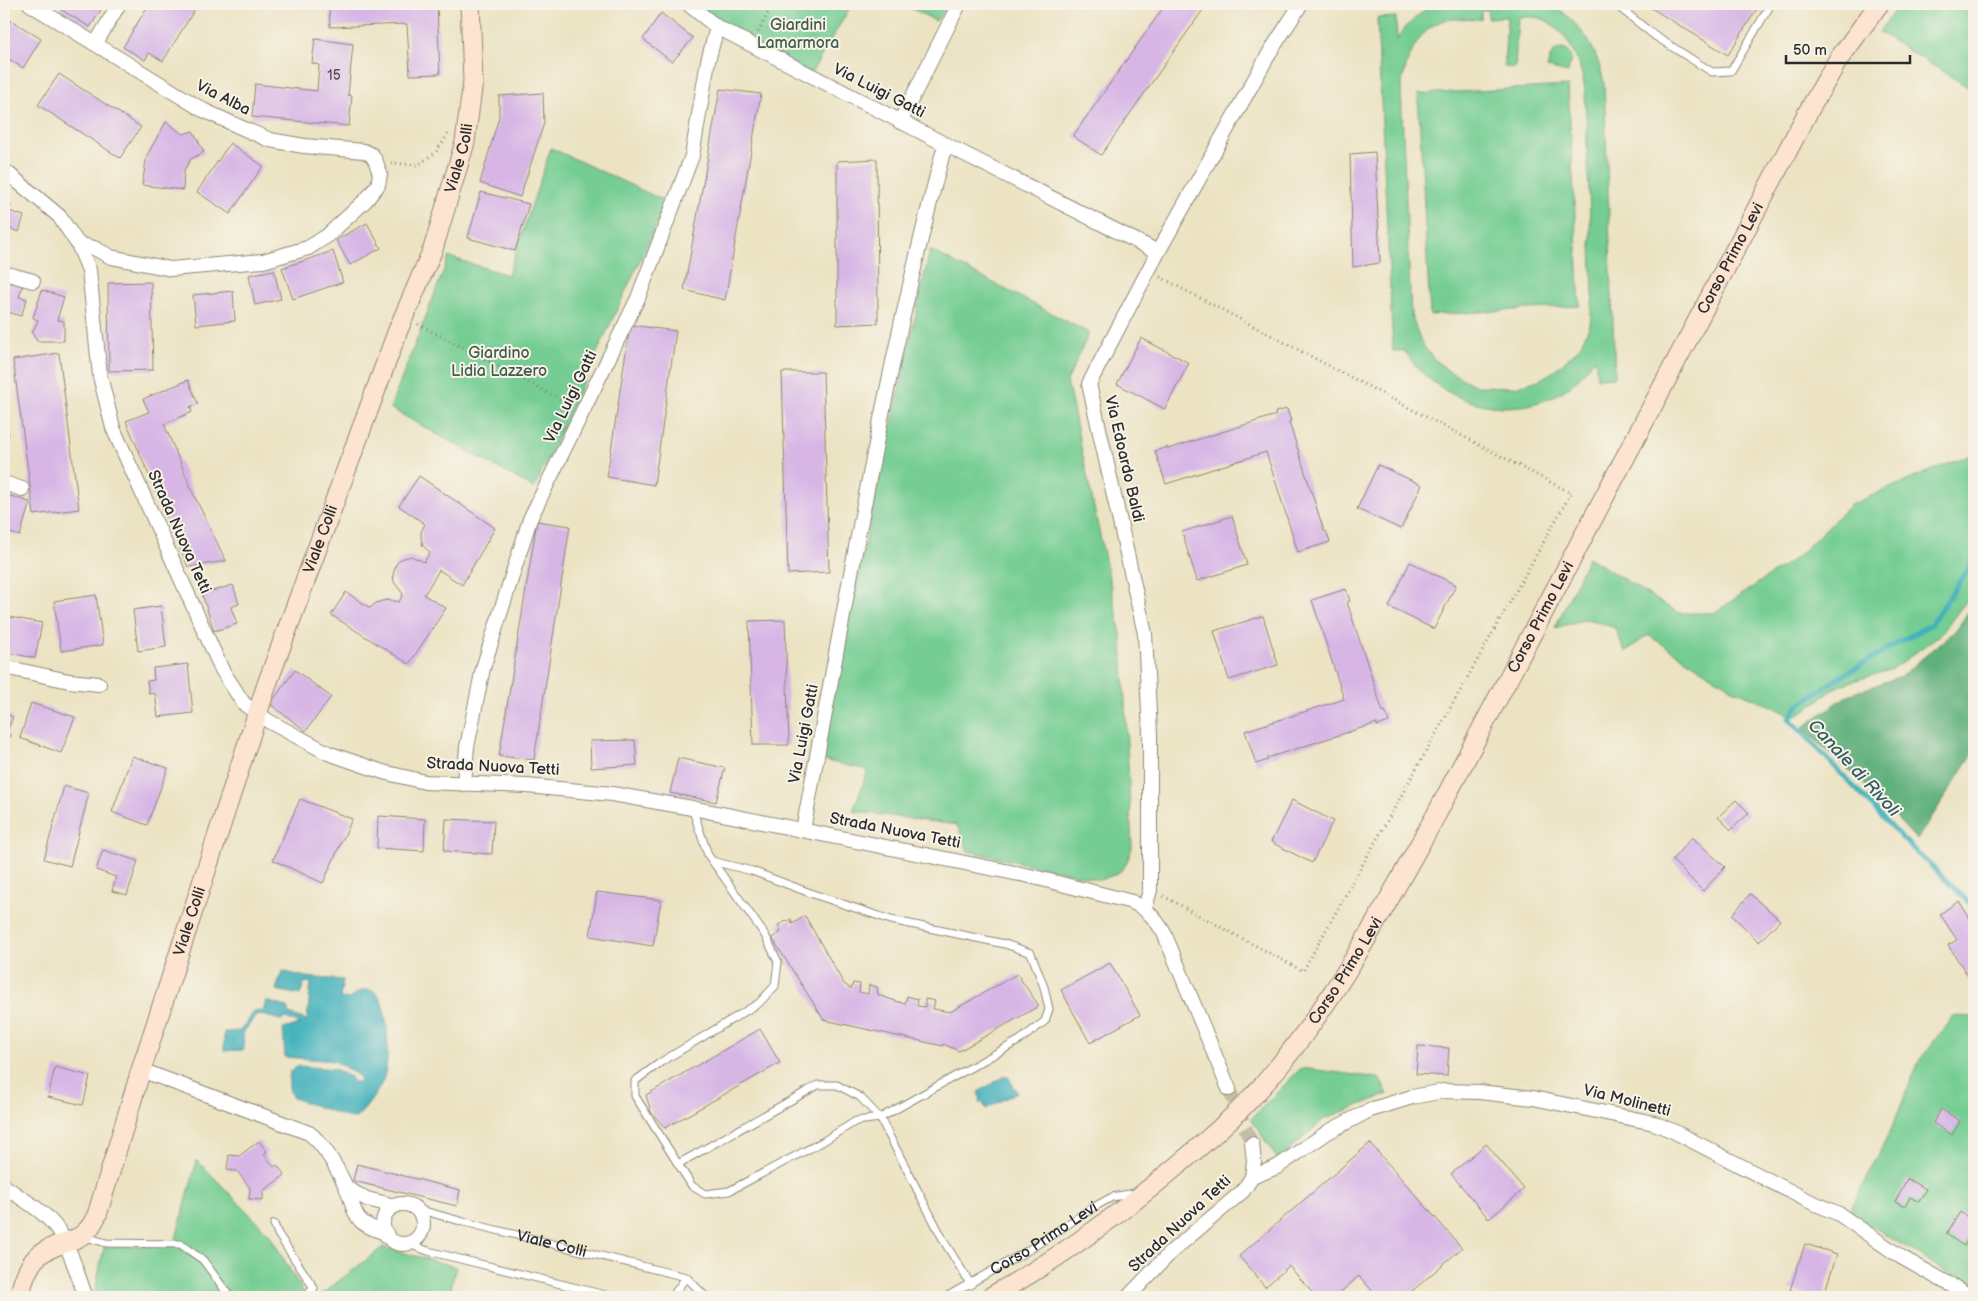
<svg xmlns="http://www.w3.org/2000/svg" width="1978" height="1301" font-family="'Balsamiq Sans',sans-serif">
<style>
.green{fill:#75cd93;stroke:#507c5f;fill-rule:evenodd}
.forest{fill:#60b07d;stroke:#466e54}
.water{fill:#41b1bc;stroke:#366e74}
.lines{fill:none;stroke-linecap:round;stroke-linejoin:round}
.stream{stroke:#41b1bc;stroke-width:5}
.building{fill:#d7b6e6}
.street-tunnel{stroke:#c5bea5;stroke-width:14;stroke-dasharray:14 7;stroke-linecap:butt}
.lane-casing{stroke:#8c8777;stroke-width:9}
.street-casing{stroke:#8c8777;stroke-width:16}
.secondary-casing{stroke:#8c8777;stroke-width:21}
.path{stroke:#8c8777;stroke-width:3;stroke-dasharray:1 4;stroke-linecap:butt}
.lane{stroke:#fff;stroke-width:7}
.street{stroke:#fff;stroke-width:14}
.secondary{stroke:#fde4d1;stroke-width:19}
.labels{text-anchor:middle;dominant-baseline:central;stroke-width:4;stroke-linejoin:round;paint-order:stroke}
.number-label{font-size:14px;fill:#564e5a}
.park-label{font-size:16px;fill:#415c4a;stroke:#f7f3e8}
.street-label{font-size:16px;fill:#2b2b2b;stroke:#f7f3e8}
.water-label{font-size:18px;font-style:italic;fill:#335a5e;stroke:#f7f3e8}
</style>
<rect width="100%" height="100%" fill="#f7f3e8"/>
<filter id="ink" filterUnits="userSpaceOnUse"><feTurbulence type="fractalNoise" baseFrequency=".02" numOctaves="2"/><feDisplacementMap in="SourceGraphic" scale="10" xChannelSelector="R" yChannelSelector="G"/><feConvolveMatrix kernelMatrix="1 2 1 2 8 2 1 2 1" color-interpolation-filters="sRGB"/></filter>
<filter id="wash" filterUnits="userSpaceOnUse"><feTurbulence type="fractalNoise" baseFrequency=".0096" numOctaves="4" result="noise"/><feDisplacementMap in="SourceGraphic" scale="20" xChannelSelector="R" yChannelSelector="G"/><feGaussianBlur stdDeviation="1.12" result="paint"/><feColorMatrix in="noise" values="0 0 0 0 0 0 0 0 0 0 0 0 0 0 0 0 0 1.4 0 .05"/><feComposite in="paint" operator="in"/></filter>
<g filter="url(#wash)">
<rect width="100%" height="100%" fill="#ece3c3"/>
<g class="green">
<path d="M688,4h164l-42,71z"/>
<path d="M903,4h47l-14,17z"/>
<path d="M1432,4h121c31,25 42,40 51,79l11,294 -18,1 -2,-20c-9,11 -17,23 -29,31 -53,36 -129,15 -161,-38h-12l-16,-333 19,-1 1,23 8,-13zM1481,10h7v8l19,-1 -3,50 11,1 3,-51c8,0 20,-1 27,3 24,13 37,45 40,71l8,203 -3,31 -10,21 -8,9 -21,18 -12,7 -25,7 -38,-1 -29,-16 -14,-12 -11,-14 -11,-29 -10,-227c4,-24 14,-54 38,-66 11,-5 30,-3 42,-3z"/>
<path d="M1899,4h75v87l-95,-59z"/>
<path d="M1563,49l4,2 4,6 -3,16 -21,-5c3,-10 4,-19 16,-19z"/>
<path d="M1568,86l12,220 -150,9 -12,-221z"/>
<path d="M551,148l116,54 -133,286 -144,-80 59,-151 59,18z"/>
<path d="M930,250l159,83 -22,48 55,258 10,208c-7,24 -9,25 -32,33l-132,-29 -11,-26 -104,-14 15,-41 -51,-11z"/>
<path d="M1974,454v137l-32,42 -49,36 -53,16 -45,32 -62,-28 -85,-54 -23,17 -10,-24 -28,-9 -32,9 33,-71 90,56h36l83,-56 53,-52 87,-37z"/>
<path d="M1953,1016l21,1v272l-125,-77 43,-84 27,-67z"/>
<path d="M1301,1068l78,10 9,16 -64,25 -46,41 -27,-41z"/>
<path d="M197,1160l72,74 37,63h-208l-3,-6 9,-44 70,-1z"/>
<path d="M383,1247l73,20 -7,30h-131z"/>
</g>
<path class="forest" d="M1974,604v148l-57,88 -59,-62 -56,-50 46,-33 53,-19 54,-45z"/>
<g class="water">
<path d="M282,971l24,6 37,3 -3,18 11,1c4,-6 9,-9 16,-9 25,-2 23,75 16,90 -6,13 -17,29 -27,38l-9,-1 -54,-19c-6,-9 -4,-17 -3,-27l9,-5 36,3 17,9 1,4h8l-1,-5 -25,-16 -50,-4 -2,-28 17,-5 -14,-6 -5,2 -24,-6 -14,19 1,17 -20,1v-19l16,-1 15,-21 8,2 3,-11 21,6 2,7 18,6 4,-38 -7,1 -4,12 -24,-5z"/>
<path d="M1007,1075l10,17 -31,17 -3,-6 -4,-1 1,-5 -2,-5z"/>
</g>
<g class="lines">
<path class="stream" d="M1974,555l-7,16 -36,53 -96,56 -36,25 -10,13 114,121 71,68"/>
</g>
<g id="blocks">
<g class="building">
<path d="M63,4h42l-15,23 -30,-18z"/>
<path d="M149,4h49l-35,57 -14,-8 -4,7 -22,-13z"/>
<path d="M329,4h108l3,70 -30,1 -3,-51 -77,3z"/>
<path d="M1166,4h41l-106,151 -28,-19z"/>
<path d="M1653,4h107l-32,51 -77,-47z"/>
<path d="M661,13l32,25 -21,24 -29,-23z"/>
<path d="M11,20l30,19 -18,29 -14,-9 -5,8v-35z"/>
<path d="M315,39l38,5 -5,51 4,1 -3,30 -97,-9 3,-33 62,7 2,-26 -7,-2z"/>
<path d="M59,74l82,53 -21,31 -82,-53z"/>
<path d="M720,89l41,5 -36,206 -41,-10z"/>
<path d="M543,93l1,30 -24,74 -40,-14 19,-66v-21z"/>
<path d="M166,122l17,12 10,-3 11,21 -13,7 -7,11 -1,20 -41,-5 5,-30z"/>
<path d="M230,143l33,23 -33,48 -33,-22z"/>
<path d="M1375,152l5,111 -27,4 -3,-113z"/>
<path d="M877,159l1,164 -41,2v-164z"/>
<path d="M481,192l48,12 -14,47 -47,-13z"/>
<path d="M4,202l7,3 -2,6 15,5 -5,16 -11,-4 -4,13z"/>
<path d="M367,223l14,25 -31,17 -14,-25z"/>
<path d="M333,251l10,31 -50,17 -11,-31z"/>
<path d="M274,270l7,29 -26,6 -6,-30z"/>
<path d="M4,277l19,7 -4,13 8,2 -6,17 -17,-5z"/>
<path d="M151,282l2,88 -44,1 -1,-88z"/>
<path d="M42,290l22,7 -7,23 7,1v20h-27l-5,-8 6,-13 -5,-2z"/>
<path d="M233,291l2,30 -39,4 -3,-30z"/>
<path d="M630,325l46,6 -22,154 -47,-8z"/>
<path d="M1141,338l48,25 -24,46 -48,-25z"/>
<path d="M59,353l20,156 -45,6 -21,-155z"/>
<path d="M782,372h41l6,200 -41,2z"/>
<path d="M188,380l10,24 -8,3 2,5 -28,12 30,71 32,66 -38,6 -62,-146 23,-9 -6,-13z"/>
<path d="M1287,409l4,12 -2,1 35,109h2l4,11 -32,10 -32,-100 -100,32 -11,-33 12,-4 1,2 108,-34 -1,-3z"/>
<path d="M4,431l5,1 -5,19z"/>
<path d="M1378,465l44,20 -21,44 -44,-20z"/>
<path d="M419,476l76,52 -33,57 -23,-15 -15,25 22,13 -37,56 -78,-49 15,-23 24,16 6,-5 6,-2 6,-1 11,2 4,-8 -9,-12 -1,-7 3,-11 5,-5 10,-3 13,6 6,-10 -7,-6 -2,-9v-5l4,-8 -26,-18z"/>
<path d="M4,494l26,8 -10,34 -16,-5z"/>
<path d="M1232,516l15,49 -50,16 -15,-49z"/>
<path d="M537,521l33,5 -36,234 -35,-4z"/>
<path d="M1410,562l46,23 -22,44 -45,-22z"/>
<path d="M233,585l6,19 -8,3 6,17 -23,7 -12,-37z"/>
<path d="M1346,589l4,12 -3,1 36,110 2,-1 4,11 -12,4v-3l-110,35 1,2 -12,4 -11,-33 99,-32 -32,-99z"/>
<path d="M96,595l7,50 -42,6 -7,-50z"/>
<path d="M161,606l5,41 -28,4 -5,-41z"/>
<path d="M4,616l38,7 -7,35 -31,-6z"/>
<path d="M1263,616l15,49 -49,15 -15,-49z"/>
<path d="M785,620l4,125h-36l-4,-124z"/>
<path d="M188,664l5,49 -35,4 -3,-24 -6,1 -2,-13 7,-1 -1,-12z"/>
<path d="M295,670l36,27 -25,34 -36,-27z"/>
<path d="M31,703l44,14 -14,36 -41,-15z"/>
<path d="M4,713l9,4 -7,17 4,1 -6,14z"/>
<path d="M635,740l2,25 -46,3 -1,-27z"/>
<path d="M132,756l36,12 -21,57 -35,-13z"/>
<path d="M678,758l47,10 -9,34 -46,-9z"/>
<path d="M64,786l25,7 -19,73 -26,-7z"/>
<path d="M300,799l52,20 -29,64 -50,-23z"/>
<path d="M1292,800l41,21 -21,42 -41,-21z"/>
<path d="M1736,800l13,13 -18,17 -13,-13z"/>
<path d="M378,816l47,3 -1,32 -47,-3z"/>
<path d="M446,819l48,2 -2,33 -48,-3z"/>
<path d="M1692,837l33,30 -22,24 -31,-31z"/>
<path d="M103,850l35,11 -11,34 -15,-4 4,-14 -20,-7z"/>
<path d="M597,892l64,8 -8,46 -63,-10z"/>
<path d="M1750,894l30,26 -21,22 -27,-27z"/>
<path d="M4,901l4,1 -4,12z"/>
<path d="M1959,901l15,24v60l-26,-40 9,-5 -17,-26z"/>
<path d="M805,916l39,68 7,5 2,-6 7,1 -1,8 9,2 1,-9 8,2 1,8 27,9 2,-8 11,3 -1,7 8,1v-8l10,2 -2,8 17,3 67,-38 22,32 -80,45 -16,-7v2l-119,-26 -52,-82 9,-6 -3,-7 13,-6 1,5z"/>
<path d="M1110,963l30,52 -50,28 -29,-53z"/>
<path d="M760,1029l20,34 -115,65 -14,-16 -5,-17z"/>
<path d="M1418,1046l31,2 -2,28 -31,-2z"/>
<path d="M55,1067l35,9 -7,29 -35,-8z"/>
<path d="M1941,1109l19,12 -8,14 -19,-12z"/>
<path d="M259,1141l8,11 -3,2 10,13 3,-2 8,10 -22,16v9l-14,-1 1,-11 -13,-17 -10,-1 2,-15 10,1z"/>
<path d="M1370,1143l92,105 -57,49h-27l-19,-21 -24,21h-19l-27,-31 -24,21 -26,-31z"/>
<path d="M1486,1144l38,45 -35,30 -38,-45z"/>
<path d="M357,1164l103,26 -3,16 -104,-25z"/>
<path d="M1907,1179l19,10 -7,13 -9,-5 -5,10 -10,-5z"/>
<path d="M1960,1212l14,9v9l-10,16 -18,-12z"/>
<path d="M1805,1244l32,10 -14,43h-10l-23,-7z"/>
</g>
</g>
</g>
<g filter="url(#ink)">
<use href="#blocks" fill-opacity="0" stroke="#8c8777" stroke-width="1"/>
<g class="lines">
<path class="street-tunnel" d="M1229,1089l23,55"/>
<defs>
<g id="lane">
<path d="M1615,4l40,32 57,36 19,-1 40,-67"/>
<path d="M692,808l16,47 57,80 13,27 -3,24 -16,17 -98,59 -26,19v15l57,90 13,8 24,-3 93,-49 34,-21 24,-3 65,125 26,42"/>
<path d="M678,1164l140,-79h19l23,12 20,21 140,-78 25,-19 4,-12 -5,-22 -13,-34 -26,-9 -114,-24 -78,-26 -61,-23 -40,-10"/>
<path id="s1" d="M417,1209l47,13 222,55 -14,20"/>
<path d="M274,1224l4,10 36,54 -9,9"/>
<path d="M83,1236l23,7 74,1 23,16 27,37"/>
<path d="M408,1244l20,7 185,46"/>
<path d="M686,1277l20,20"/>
<path id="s2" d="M946,1297l81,-46 67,-44 18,-10 23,-4"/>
</g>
<g id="street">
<path d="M30,4l173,106 37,17 30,13 34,6 60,5 8,4 4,7 4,12 -2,11 -12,15 -39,36 -19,12 -45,13 -92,8 -60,-12 -17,-9 -16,-4"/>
<path d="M688,4l29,23 210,108 231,117"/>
<path d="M96,43l23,-39"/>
<path d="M900,122l59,-118"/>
<path d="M4,170l55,46 19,28 11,26 11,106 13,52 109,242 22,34 26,18 58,31 55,19 42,10 102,4 85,8 80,14 338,68 102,26c15,7 23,16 32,31l65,156"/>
<path d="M4,273l29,8"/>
<path d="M4,483l18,6"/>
<path d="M4,667l65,14 30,3"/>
<path d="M464,784l3,-37 16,-79 47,-149 108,-221 54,-142 16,-95 9,-34"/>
<path d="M803,830c44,-229 81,-460 142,-685"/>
<path d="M1145,908l5,-18v-158l-5,-98 -56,-250 69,-132 112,-200 31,-48"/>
<path d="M141,1070l168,63c15,11 30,39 38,56 5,10 5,23 14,32 6,6 16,9 25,12"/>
<path d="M1252,1177l25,-10 51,-35 42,-22 42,-13 32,-6 35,1 54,6 121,25 19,8 134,69 32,14 62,43 71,40"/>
<path d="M4,1186c18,13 41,25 54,44 13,19 19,45 28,67"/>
<path d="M347,1189l20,10 28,7"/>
<circle cx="403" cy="1224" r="20"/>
<path d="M1128,1297l43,-45 72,-61 9,-14 2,-16 -2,-17"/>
</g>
<g id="secondary">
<path id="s3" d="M19,1297c4,-16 10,-38 26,-46 25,-14 38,-6 52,-36l44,-145 126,-386 131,-354 35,-81 32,-107 8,-61 -3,-77"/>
<path id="s4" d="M990,1297c67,-37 129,-82 188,-132 37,-31 72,-62 102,-100 62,-76 108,-164 156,-250l372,-703 30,-52 41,-56"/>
</g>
</defs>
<use href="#lane" class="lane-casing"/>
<use href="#street" class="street-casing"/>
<use href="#secondary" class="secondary-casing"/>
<g class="path">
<path d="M767,4l4,4"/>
<path d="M758,32l15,-28"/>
<path d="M391,163l27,2 18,-13 12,-18"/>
<path d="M1160,277l411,216 -268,478 -140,-75"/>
<path d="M418,324l153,81"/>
</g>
<use href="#lane" class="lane"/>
<use href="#street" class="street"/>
<use href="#secondary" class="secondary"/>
</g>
</g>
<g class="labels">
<g class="number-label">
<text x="334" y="75">15</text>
</g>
<g class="park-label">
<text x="798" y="25">Giardini<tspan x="798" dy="18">Lamarmora</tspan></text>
<text x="499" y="353">Giardino<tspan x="499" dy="18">Lidia Lazzero</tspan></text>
</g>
<g class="street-label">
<text transform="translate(879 91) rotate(27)">Via Luigi Gatti</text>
<text transform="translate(223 98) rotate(27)">Via Alba</text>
<text stroke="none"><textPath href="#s3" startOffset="1238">Viale Colli</textPath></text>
<text stroke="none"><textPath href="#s4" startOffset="1298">Corso Primo Levi</textPath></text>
<text transform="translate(571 397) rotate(-64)">Via Luigi Gatti</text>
<text transform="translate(1124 459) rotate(77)">Via Edoardo Baldi</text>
<text transform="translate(179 532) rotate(66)">Strada Nuova Tetti</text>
<text stroke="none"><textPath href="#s3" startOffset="832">Viale Colli</textPath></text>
<text stroke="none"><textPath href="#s4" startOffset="892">Corso Primo Levi</textPath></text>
<text transform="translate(804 734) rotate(-79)">Via Luigi Gatti</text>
<text transform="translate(493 767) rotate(3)">Strada Nuova Tetti</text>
<text transform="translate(895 831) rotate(11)">Strada Nuova Tetti</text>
<text stroke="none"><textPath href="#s3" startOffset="428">Viale Colli</textPath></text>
<text stroke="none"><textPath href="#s4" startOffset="488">Corso Primo Levi</textPath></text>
<text transform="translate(1627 1101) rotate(14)">Via Molinetti</text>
<text transform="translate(1180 1224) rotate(-43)">Strada Nuova Tetti</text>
<text stroke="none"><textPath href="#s2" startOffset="114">Corso Primo Levi</textPath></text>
<text stroke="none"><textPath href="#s1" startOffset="139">Viale Colli</textPath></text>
</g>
<g class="water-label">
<text transform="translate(1854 768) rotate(47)">Canale di Rivoli</text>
</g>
</g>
<rect width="1978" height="1301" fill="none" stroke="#f7f3e8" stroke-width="20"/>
<path d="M1786 55v8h124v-8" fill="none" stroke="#2b2b2b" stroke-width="2.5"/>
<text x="1793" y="55" font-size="15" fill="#2b2b2b" stroke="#f7f3e8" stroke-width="4" paint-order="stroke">50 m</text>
</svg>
